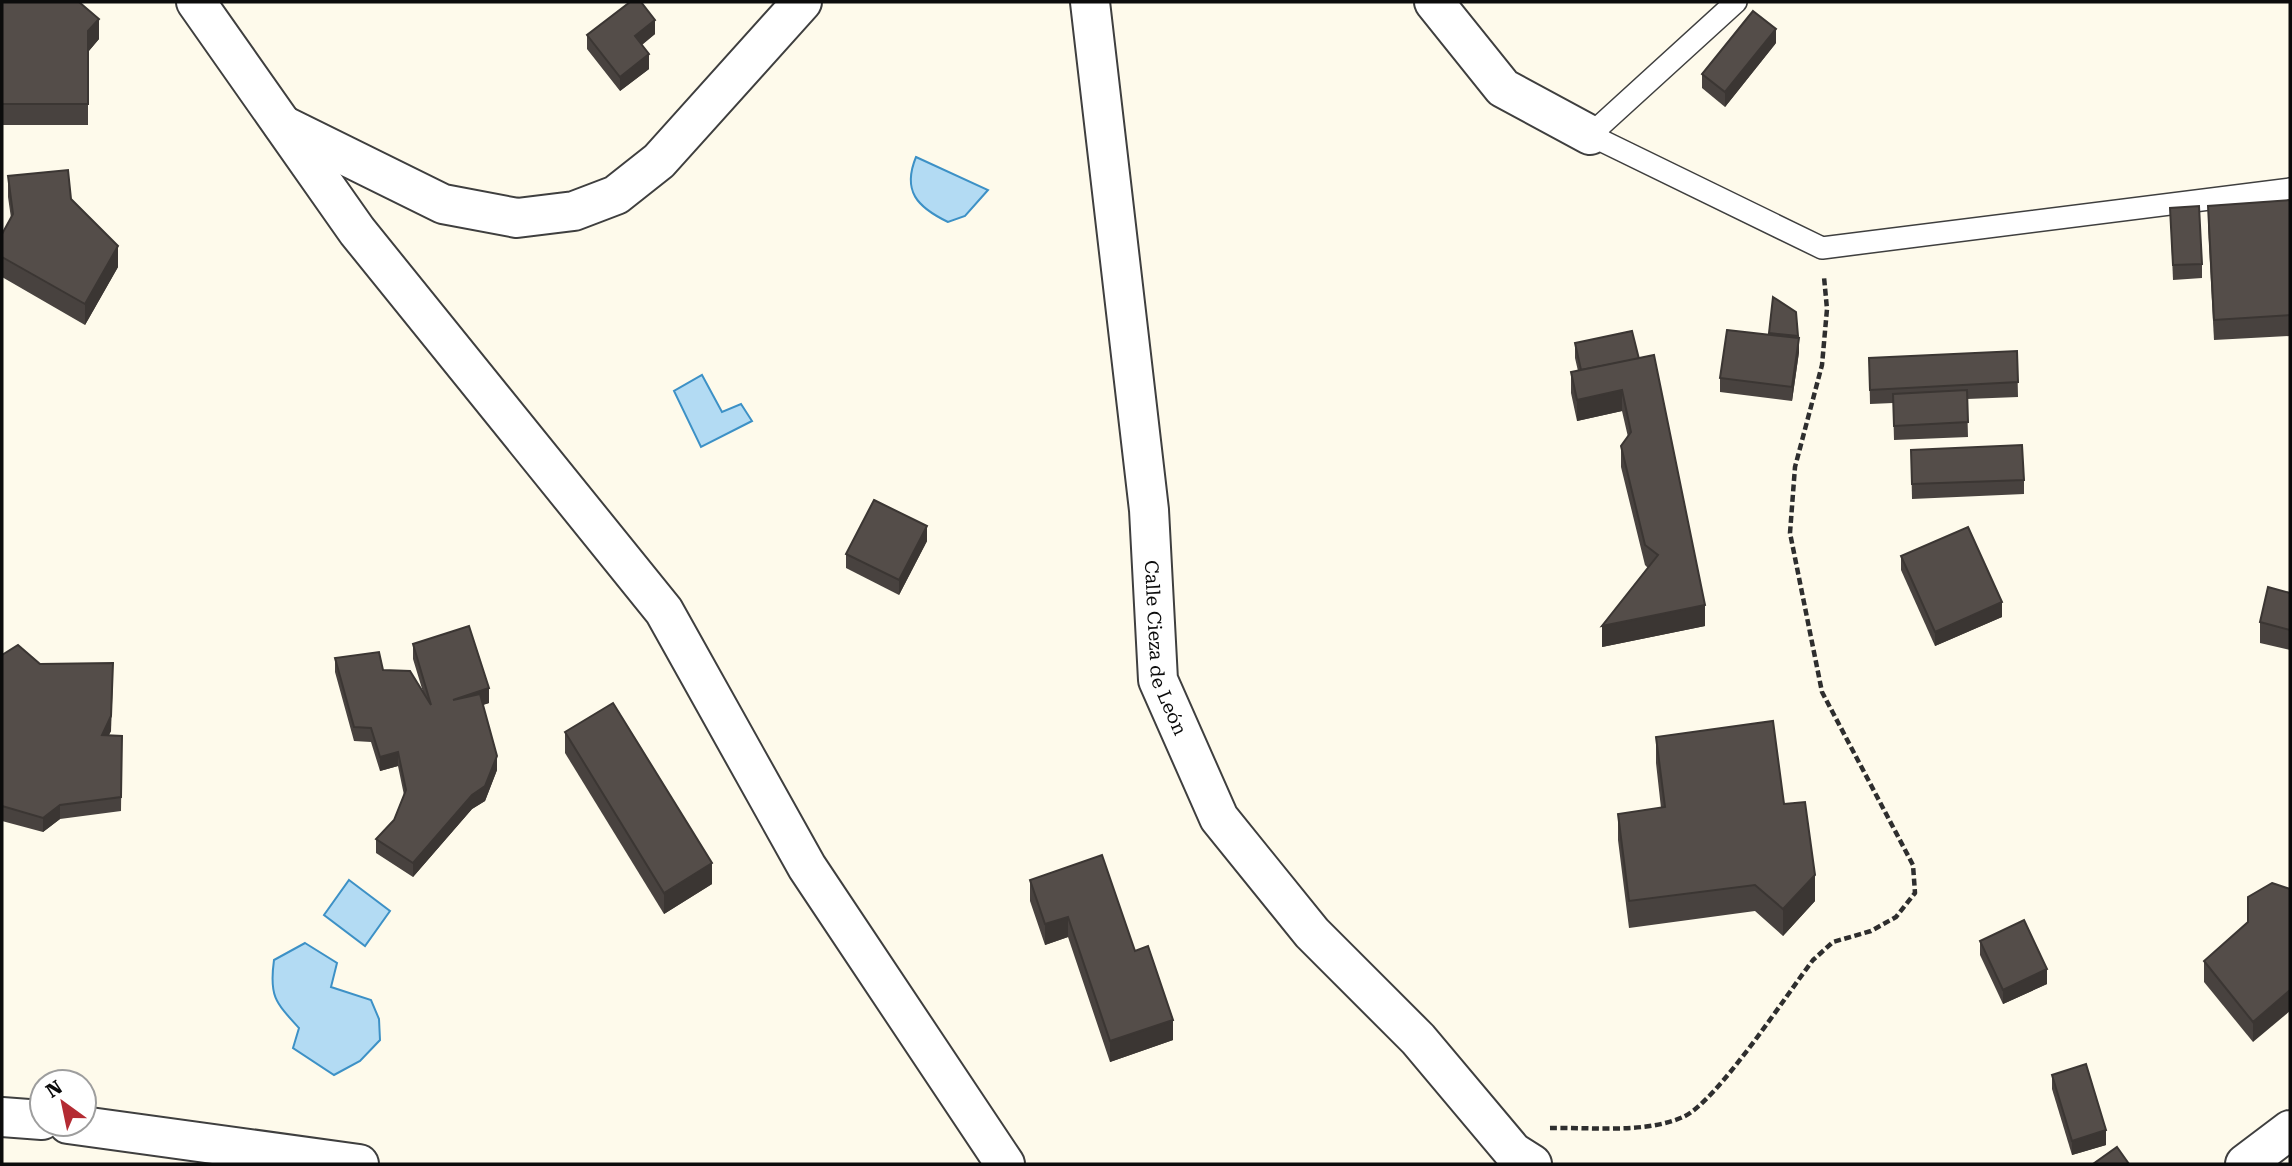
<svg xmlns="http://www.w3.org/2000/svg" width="2292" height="1166" font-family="'Roboto Serif',serif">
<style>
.water{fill:#b3dbf3;stroke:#3d91c6;stroke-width:2}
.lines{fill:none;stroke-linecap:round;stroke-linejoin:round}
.service-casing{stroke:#3f3f3f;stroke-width:24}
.minor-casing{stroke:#3f3f3f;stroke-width:42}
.path{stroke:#2e2e2e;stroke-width:4.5;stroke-dasharray:7 3.5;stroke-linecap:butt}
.service{stroke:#fff;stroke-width:21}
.minor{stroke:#fff;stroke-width:38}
.wall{fill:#48423f}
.shaded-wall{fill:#3b3633}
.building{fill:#544d49;stroke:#3b3633;stroke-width:2}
.labels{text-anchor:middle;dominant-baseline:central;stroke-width:7;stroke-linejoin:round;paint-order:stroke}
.street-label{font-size:19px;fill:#0c0c0c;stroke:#fff}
</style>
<rect width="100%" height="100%" fill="#fefaeb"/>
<g class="water">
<path d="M916,157l72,33 -23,26 -17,6c-31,-15 -46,-31 -32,-65z"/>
<path d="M702,375l20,37 19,-8 11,17 -51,26 -27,-56z"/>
<path d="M349,880l41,31 -25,35 -41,-31z"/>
<path d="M305,943l32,20 -6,24 40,13 8,19 1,21 -20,21 -26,14 -41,-27 6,-20c-24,-26 -30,-32 -25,-68z"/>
</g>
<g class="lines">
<defs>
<path id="service" d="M1736,2l-146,133 232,113 468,-59"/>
<g id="minor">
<path d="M196,2l161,229 307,380 143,256 198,297"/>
<path id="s1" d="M1090,2l59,508 9,170 61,138 93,115 106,106 95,113 19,12"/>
<path d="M1434,2l69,86 87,47"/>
<path d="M283,125l160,79 74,14 57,-7 42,-16 43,-34 143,-159"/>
<path d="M2,1117l40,3"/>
<path d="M68,1124l291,40"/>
<path d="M2245,1164l45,-34"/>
</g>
</defs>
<use href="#service" class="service-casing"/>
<use href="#minor" class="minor-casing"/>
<path class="path" d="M1550,1128c42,-1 94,6 133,-11 33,-14 104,-123 130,-157l20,-18 38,-11 25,-14 19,-24 -2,-28 -91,-173 -32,-159 5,-66 27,-102 5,-56 -3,-32"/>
<use href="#service" class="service"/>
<use href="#minor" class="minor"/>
</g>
<g class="wall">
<path d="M2,2l97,37 -11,13v73h-86z"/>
<path d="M655,34l-13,11 7,24 -29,22 -33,-42v-14z"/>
<path d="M1776,43l-51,64 -23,-19v-14z"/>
<path d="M8,176l63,23 47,68 -33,58 -83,-48v-43l9,-16 -3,-21z"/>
<path d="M2290,200v136l-76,4 -6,-113v-21z"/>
<path d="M2170,208l32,56v14l-29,2z"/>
<path d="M1773,297l23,15 3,40 -7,49 -72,-9v-14l49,-43z"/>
<path d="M1632,331l73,295 -103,21 46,-79 -3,-3 -24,-98v-21l7,-9 -6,-26 -45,10 -6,-28v-21l7,-1 -3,-13v-15z"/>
<path d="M2017,351l1,46 -51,2 1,38 -74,3 -1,-37 -23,1 -1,-46z"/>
<path d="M1911,450l113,30v14l-112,5z"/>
<path d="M927,541l-28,54 -53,-27v-14z"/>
<path d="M1901,556l101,61 -67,29 -34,-76z"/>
<path d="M2290,593v57l-30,-7v-21z"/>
<path d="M413,644l76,59 -6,2 14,65 -12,31 -13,8 -59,68 -37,-24v-14l18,-19 10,-25 -6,-29 -18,5 -9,-29 -17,-1 -19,-69v-14l48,12 40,22 -10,-33z"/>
<path d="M2,655l109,76 -3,5h14l-1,75 -61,8 -17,13 -41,-11z"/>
<path d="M565,732l147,152 -48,30 -99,-161z"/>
<path d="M1656,737l128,67 31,97 -32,35 -28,-25 -126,17 -11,-88v-26l43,-6 -5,-45z"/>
<path d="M1030,880l105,71 38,89 -63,22 -42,-125 -23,8 -15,-44z"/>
<path d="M2290,889l-37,153 -49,-60v-21z"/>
<path d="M1980,941l67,43 -44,20 -23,-49z"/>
<path d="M2052,1075l54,70 -34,10 -20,-66z"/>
</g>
<g class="shaded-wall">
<path d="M99,19v20l-11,13v73v-94z"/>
<path d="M655,20v14l-20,16v-14z"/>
<path d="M1776,29v14l-51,64v-15z"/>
<path d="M649,54v15l-29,22v-14z"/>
<path d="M118,246v21l-33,58v-21z"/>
<path d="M1799,338v14l-7,49v-14z"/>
<path d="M1622,390v21l-45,10v-21z"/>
<path d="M927,526v15l-28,54v-15z"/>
<path d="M2002,602v15l-67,29v-14z"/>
<path d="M1705,605v21l-103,21v-21z"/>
<path d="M113,677l-2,54 -9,19v-15z"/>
<path d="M489,688v15l-36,11v-14z"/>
<path d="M398,752v14l-18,5v-14z"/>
<path d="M497,756v14l-12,31 -13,8 -59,68v-14l59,-68z"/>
<path d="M60,805v14l-17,13v-14z"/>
<path d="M712,863v21l-48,30v-21z"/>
<path d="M1815,875v26l-32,35v-27z"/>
<path d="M1068,917v20l-23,8v-21z"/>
<path d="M2047,969v15l-44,20v-14z"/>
<path d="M2290,990v21l-37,31v-20z"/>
<path d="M1173,1020v20l-63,22v-21z"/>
<path d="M2106,1130v15l-34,10v-14z"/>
</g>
<g class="building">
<path d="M2,2h77l20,17 -11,12v73h-86z"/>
<path d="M630,2h11l14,18 -20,16 14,18 -29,23 -33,-42z"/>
<path d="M1753,11l23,18 -51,63 -23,-18z"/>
<path d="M68,170l3,29 47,47 -33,58 -83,-47v-23l11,-20 -5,-38z"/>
<path d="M2290,200v115l-76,5 -6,-114z"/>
<path d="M2199,206l3,58 -29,1 -3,-57z"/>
<path d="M1773,297l23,15 2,24 -29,-3z"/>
<path d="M1727,330l72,8 -7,49 -72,-9z"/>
<path d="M1632,331l7,28 -58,11 -6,-27z"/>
<path d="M2017,351l1,31 -148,8 -1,-32z"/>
<path d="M1654,355l51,250 -103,21 56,-71 -13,-10 -24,-99 10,-14 -9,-42 -45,10 -6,-28z"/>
<path d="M1967,390l1,32 -74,4 -1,-32z"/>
<path d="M2022,445l2,35 -112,4 -1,-34z"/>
<path d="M874,500l53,26 -28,54 -53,-26z"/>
<path d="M1968,527l34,75 -67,30 -34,-76z"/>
<path d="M2268,587l22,6v37l-30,-8z"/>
<path d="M469,626l20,62 -36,12 27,-6 17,62 -12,30 -13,9 -59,68 -37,-24 18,-19 12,-30 -8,-38 -18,5 -9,-29 -17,-1 -19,-69 44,-6 4,18 27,1 21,34 -18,-61z"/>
<path d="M18,645l22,19 73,-1 -2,53 -9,19 20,1 -1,61 -61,8 -17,13 -41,-12v-151z"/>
<path d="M613,703l99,160 -48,30 -99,-161z"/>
<path d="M1773,721l11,83 21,-2 10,73 -32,34 -28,-24 -126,16 -11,-87 47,-7 -9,-70z"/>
<path d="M1102,855l33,96 13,-5 25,74 -63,21 -42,-124 -23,7 -15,-44z"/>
<path d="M2272,883l18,6v101l-37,32 -49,-61 44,-39v-25z"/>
<path d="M2024,920l23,49 -44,21 -23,-49z"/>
<path d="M2086,1064l20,66 -34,11 -20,-66z"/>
<path d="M2117,1147l12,17h-36z"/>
</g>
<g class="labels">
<g class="street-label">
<text stroke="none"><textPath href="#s1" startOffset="651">Calle Cieza de León</textPath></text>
</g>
</g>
<rect width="2292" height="1166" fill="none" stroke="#0c0c0c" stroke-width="7"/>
<g transform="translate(63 1103) rotate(327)"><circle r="33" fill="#ffffff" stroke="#9e9e9e" stroke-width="2"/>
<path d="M0-5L12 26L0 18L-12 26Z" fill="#b42b33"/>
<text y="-10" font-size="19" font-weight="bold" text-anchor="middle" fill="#0c0c0c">N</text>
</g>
</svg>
